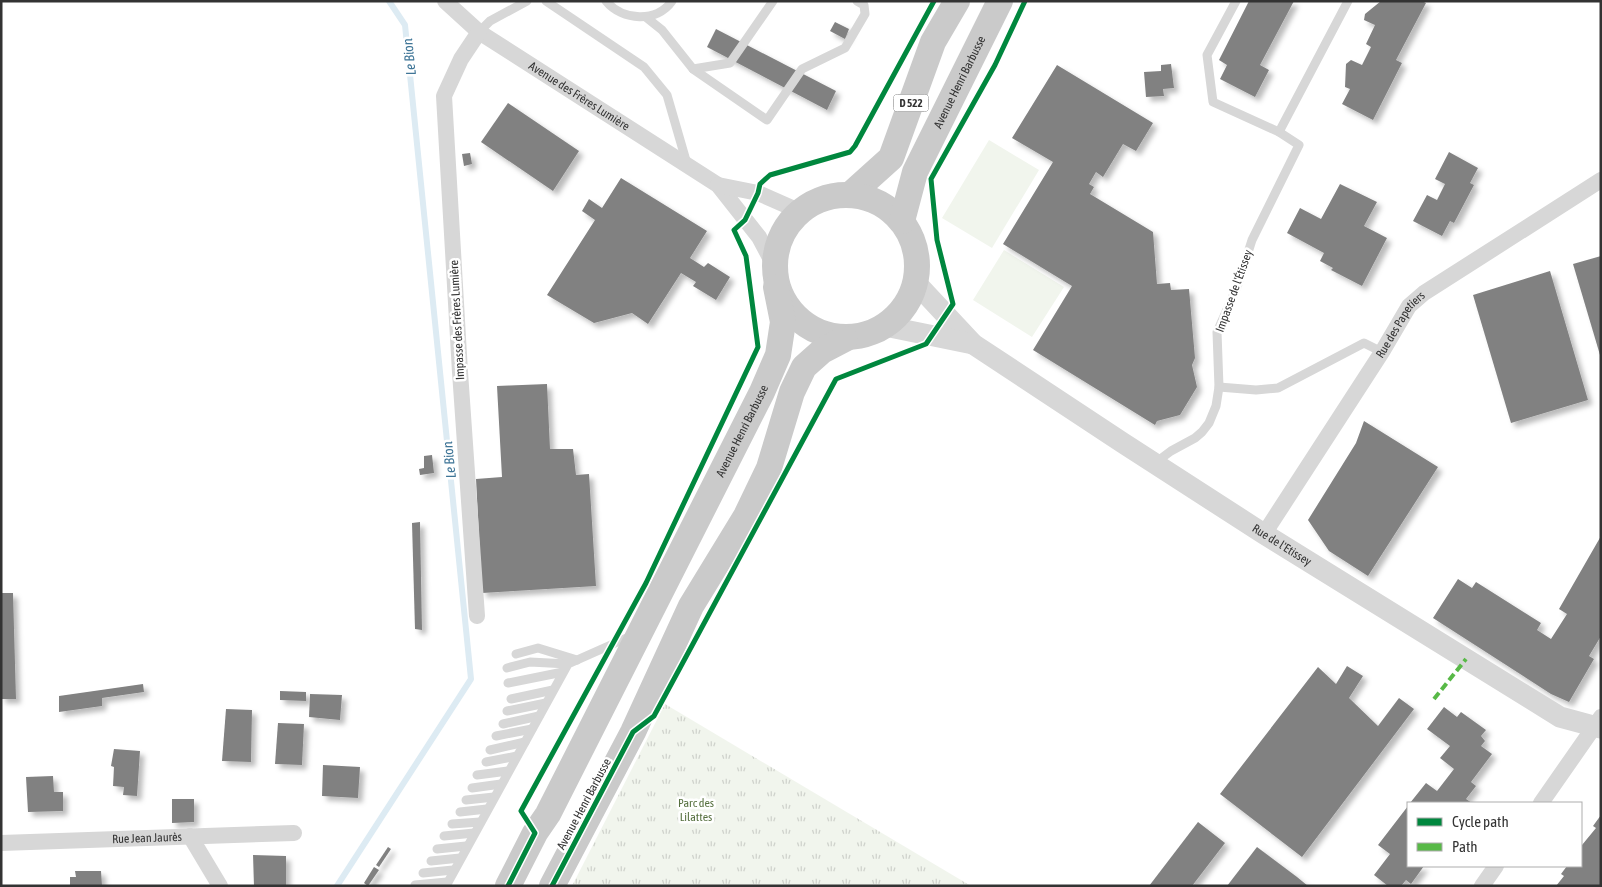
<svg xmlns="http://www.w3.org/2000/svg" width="1602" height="887" font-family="'Asap Condensed',sans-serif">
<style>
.grass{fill:url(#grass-tufts)}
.pitch{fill:#f1f5ed}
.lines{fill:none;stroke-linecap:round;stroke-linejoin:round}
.stream{stroke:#ddebf3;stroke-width:6}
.building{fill:#818181;filter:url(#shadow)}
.service{stroke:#d7d7d7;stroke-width:9}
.minor{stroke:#d7d7d7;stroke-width:16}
.tertiary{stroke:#d7d7d7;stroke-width:21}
.primary{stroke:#cacaca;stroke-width:26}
.quiet{stroke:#58b947;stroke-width:4;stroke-dasharray:8 4;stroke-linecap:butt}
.cycleway-casing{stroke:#fff;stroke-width:8}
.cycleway{stroke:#00873e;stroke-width:5}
.labels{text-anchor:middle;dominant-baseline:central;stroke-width:5;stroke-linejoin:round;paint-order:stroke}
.shield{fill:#fff;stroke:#707070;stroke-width:1}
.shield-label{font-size:11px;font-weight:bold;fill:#333}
.street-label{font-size:12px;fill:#333;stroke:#fff}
.park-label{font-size:12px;fill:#56703f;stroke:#fff}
.water-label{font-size:14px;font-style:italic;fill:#3f7597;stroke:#fff}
</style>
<defs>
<pattern id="grass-tufts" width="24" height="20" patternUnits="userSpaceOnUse" patternTransform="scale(1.25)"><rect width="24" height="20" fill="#f1f5ed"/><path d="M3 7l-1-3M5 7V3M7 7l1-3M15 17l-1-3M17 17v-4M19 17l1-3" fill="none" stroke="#cfd2cc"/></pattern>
<filter id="shadow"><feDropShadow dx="4.5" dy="4.5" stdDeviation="2.5" flood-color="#0004"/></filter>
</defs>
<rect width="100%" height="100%" fill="#fff"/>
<path class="grass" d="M665,704l306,182h-399z"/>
<g class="pitch">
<path d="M989,140l50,30 -47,78 -50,-30z"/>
<path d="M1004,250l60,37 -32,50 -59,-37z"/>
</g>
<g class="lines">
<path class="stream" d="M337,886l134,-207 -66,-654 -16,-24"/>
</g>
<g class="building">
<path d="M1249,1h45l-34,64 9,5 -14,27 -35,-18 7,-14 -8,-5z"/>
<path d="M1381,1h41l4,2 -30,57 6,3 -29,57 -31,-16 8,-15 -5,-2 1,-23 5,-4 11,5 9,-18 -5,-3 9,-19 -11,-5 1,-6z"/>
<path d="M835,22l14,7 -4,10 -15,-8z"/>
<path d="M716,29l120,62 -9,19 -120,-63z"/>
<path d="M1171,64l3,24 -11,1 1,7 -18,1 -2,-25 17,-1v-6z"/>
<path d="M1057,65l96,58 -17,28 -13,-7 -20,33 -7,-5 -7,12 5,3 -4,7 63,38 4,52 13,-1 1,7 18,-1 6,69 -3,7 5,22 -17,28 -23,6 -2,4 -122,-75 39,-64 -69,-42 50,-82 -41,-24z"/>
<path d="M508,103l71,48 -26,40 -72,-49z"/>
<path d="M1449,152l29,16 -8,15 4,2 -20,38 -4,-2 -8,15 -29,-15 14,-26 10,5 8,-16 -10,-5z"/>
<path d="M470,153l2,11 -8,2 -2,-12z"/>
<path d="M621,178l86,53 -17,27 14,9 4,-4 22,14 -14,23 -23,-14 3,-4 -15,-9 -33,51 -16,-11 -38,10 -47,-28 48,-75 -13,-9 7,-12 13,9z"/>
<path d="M1340,184l37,18 -13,24 23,12 -25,48 -31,-16 2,-2 -13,-7 4,-8 -37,-20 13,-25 21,11z"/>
<path d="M1601,256v99h-1l-27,-91z"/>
<path d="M1550,271l38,129 -77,23 -38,-128z"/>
<path d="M547,384l3,65h23l3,26 13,-1 7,112 -114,7 -6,-114 26,-2 -5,-91z"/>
<path d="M1364,421l74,46 -70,109 -39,-25 -21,-31 48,-77z"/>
<path d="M432,455l2,18 -14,2 -1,-6 5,-1v-12z"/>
<path d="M420,522l2,108 -7,-1 -3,-106z"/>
<path d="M1601,536v100l-12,20 5,3 -25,43 -18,-8 -118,-76 25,-39 14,9 4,-6 65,41 -4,7 14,9 16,-25 -8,-5z"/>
<path d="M1,593h12l3,106h-15z"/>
<path d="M1347,666l16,10 -14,22 29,28 21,-28 15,11 -112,148 -82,-63 98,-127 18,17z"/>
<path d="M143,684l1,8 -42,6v8l-43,6v-16z"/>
<path d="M280,691l26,1v9l-26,-1z"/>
<path d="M310,694l32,1 -2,25 -31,-3z"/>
<path d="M1444,707l13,10 4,-5 25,18 -5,6 4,5 -4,5 11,8 -21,28 5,4 -10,13 6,4h-62l16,-20 11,8 17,-22 -14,-11 10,-12 -23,-17z"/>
<path d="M226,709l26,1 -1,52 -29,-1z"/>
<path d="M278,723l26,1 -2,41 -27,-1z"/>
<path d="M114,749l26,2 -3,45 -14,-1 1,-8 -11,-1 1,-19 -3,-1z"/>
<path d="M323,765l37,2 -2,31 -36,-2z"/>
<path d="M53,776l1,16h9v19l-35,1 -2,-35z"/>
<path d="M172,799h22v23l-22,1z"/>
<path d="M1408,806v60h16l-13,18 -5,-4 -5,6h-13l-14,-11 16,-21 -12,-9z"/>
<path d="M1601,815v71h-45l8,-10 -3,-2 6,-8h14v-22l1,1 14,-17 -3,-2z"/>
<path d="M1198,822l27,21 -33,43h-43z"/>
<path d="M388,847l3,2 -12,18 -3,-2z"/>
<path d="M1257,847l40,30 11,9h-81z"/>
<path d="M253,855l33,1v29l-32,1z"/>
<path d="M374,867l5,3 -11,16 -4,-3z"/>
<path d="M75,871h26l1,15h-32v-9h6z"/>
</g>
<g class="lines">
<g class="service">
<path d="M546,1l98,66 23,28 20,69"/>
<path d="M606,1c16,20 51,22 66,0"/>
<path d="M1236,1l-29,54 6,47 66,30"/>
<path d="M647,18l15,12 31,39 37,-6 43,-62"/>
<path d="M479,32l11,-11 37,-20"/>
<path d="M693,69l74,51 35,-51 43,-21 20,-34 -1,-9 -7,-4"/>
<path d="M1219,387l37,3 22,-2 86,-45 18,9"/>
<path d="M1155,463l16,-12 24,-13 7,-6 7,-9 7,-17 3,-19 -2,-55 20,-45 15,-47 47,-95 -20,-13 69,-131"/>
<path d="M516,654l22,-6 39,12"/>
<path d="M507,668l23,-6 38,2"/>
<path d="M508,683l55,-11"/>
<path d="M511,699l42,-9"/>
<path d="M507,711l39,-8"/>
<path d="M503,724l36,-8"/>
<path d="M496,736l36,-7"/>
<path d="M490,750l35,-8"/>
<path d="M486,762l31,-6"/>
<path d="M477,775l31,-4"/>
<path d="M472,788l29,-4"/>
<path d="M466,800l28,-3"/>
<path d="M460,812l27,-3"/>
<path d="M452,824l28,-2"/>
<path d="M444,836l30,-3"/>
<path d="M437,849l29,-3"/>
<path d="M431,861l29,-3"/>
<path d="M423,873l30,-3"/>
<path d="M415,885l32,-3"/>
<path d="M446,886l122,-222 63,-28"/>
</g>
<g class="minor">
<path id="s1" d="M445,1l34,31 239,153 41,52 16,30"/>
<path d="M718,185l40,8 41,18"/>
<path id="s2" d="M1264,534l118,-182 27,-46 15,-13 177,-113"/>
<path d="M477,616l-17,-244 -16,-276 17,-37 18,-27"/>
<path d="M1541,803l60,-86"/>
<path d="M190,836l30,50"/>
<path id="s3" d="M1,843l293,-10"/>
<path d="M1482,886l14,-20"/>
</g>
<g class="tertiary">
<path id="s4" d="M916,283l57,61 150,99 141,91 296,183 41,11"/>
<path d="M885,326l88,18"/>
</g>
<g class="primary">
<path d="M851,194l40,-36 42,-116 24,-41"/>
<circle cx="846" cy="266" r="71"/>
<path id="s5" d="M902,221l13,-49 85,-171"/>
<path id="s6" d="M508,886l27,-53 13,-19 214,-422 16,-37 5,-33 -7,-35"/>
<path d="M552,886l81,-154 58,-126 55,-90 23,-48 23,-76 12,-25 18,-16 23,-12"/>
</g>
<path class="quiet" d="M1434,699l32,-40"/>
<defs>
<g id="cycleway">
<path d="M508,886l27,-53 -14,-22 125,-228 112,-236 -12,-91 -12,-26 11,-10 13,-27 2,-9 10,-9 80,-23 5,-6 79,-145"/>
<path d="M552,886l81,-154 21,-16 182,-337 90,-35 27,-40 -16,-64 -6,-61 64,-114 30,-64"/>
</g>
</defs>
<use href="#cycleway" class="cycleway-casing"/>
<use href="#cycleway" class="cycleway"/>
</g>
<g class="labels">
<rect class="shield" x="893.5" y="94.5" width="35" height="17" rx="4"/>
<g class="shield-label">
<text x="911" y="103">D 522</text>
</g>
<g class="street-label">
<text stroke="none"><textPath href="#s5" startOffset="151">Avenue Henri Barbusse</textPath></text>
<text stroke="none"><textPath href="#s1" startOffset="165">Avenue des Frères Lumière</textPath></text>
<text transform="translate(1234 291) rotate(-70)">Impasse de l'Étissey</text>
<text transform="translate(457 320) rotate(-93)">Impasse des Frères Lumière</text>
<text stroke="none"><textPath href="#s2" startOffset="250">Rue des Papetiers</textPath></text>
<text stroke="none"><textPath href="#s6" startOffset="512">Avenue Henri Barbusse</textPath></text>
<text stroke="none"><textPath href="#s4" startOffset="452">Rue de l'Etissey</textPath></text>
<text transform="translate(584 804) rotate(-62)">Avenue Henri Barbusse</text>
<text stroke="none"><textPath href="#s3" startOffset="146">Rue Jean Jaurès</textPath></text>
</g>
<g class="park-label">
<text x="696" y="803">Parc des<tspan x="696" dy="14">Lilattes</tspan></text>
</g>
<g class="water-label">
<text transform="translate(409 57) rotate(-96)">Le Bion</text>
<text transform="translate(449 460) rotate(-96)">Le Bion</text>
</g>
</g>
<rect width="1602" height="887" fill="none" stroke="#333333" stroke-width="5"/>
<rect x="1407" y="802" width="175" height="65" fill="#ffffff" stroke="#adadad"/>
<rect x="1417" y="818" width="25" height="8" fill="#00873e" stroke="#adadad"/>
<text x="1452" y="827" font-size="15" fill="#333333">Cycle path</text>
<rect x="1417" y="843" width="25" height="8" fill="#58b947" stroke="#adadad"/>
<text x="1452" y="852" font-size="15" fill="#333333">Path</text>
</svg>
